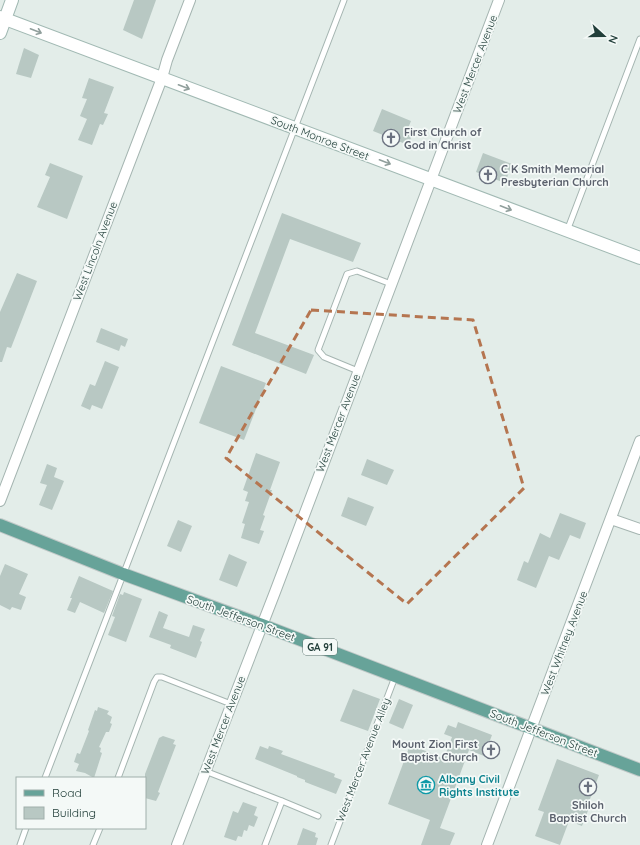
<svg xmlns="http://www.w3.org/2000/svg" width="640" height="845" font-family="Quicksand,sans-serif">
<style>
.building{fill:#b8c8c3}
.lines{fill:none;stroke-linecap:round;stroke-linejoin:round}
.lane-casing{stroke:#a5b5b1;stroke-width:7}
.street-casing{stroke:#a5b5b1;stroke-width:12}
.secondary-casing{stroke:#a1b9b3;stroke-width:14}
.primary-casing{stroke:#c1c9c8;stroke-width:14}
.lane{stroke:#fff;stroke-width:5}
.street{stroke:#fff;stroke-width:10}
.secondary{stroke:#fff;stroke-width:12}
.primary{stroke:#67a399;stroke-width:12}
.oneway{stroke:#909f9c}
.marked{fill:none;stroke:#b57550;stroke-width:3;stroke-dasharray:8 5;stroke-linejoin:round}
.labels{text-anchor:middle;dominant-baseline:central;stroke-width:3.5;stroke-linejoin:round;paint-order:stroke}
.shield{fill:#f4f9f7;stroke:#617773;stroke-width:1}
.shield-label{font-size:10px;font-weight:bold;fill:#223f3a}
.street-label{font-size:11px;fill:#223f3a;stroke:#f4f9f7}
.worship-label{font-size:11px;font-weight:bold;fill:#5b616d;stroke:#f4f9f7;text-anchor:start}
.culture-label{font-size:11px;font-weight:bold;fill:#0d838f;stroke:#f4f9f7;text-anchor:start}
</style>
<rect width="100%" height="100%" fill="#e3ede9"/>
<g class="building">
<path d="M134,0h22l-14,39 -19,-9z"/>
<path d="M24,48l15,7 -8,23 -15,-4z"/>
<path d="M89,78l25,9 -10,26 4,1 -5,11 -3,-1 -8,21 -14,-5 9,-21 -7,-3 7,-17 -5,-1z"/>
<path d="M382,109l29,12 -4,10 6,2 -5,12 -35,-14z"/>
<path d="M483,153l29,11 -7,19 -29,-11z"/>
<path d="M50,163l33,13 -16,43 -30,-12 13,-30 -5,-2z"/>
<path d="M282,213l79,30 -8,19 -63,-23 -35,94 59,22 -8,19 -74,-29z"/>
<path d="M17,273l20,8 -26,67 -4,-1 -5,15h-2v-50z"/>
<path d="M101,328l27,11 -3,8 -4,-2 -2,6 -23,-9z"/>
<path d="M105,361l14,6 -17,42 -10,-4 -2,5 -9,-4 9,-22 5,2z"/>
<path d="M221,366l45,17 -22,57 -45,-17z"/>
<path d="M256,453l24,9 -10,28h2l-9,25 2,1 -5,14 4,1 -5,13 -18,-6 4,-14 -3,-1 7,-21 -4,-1 3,-9 -5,-2z"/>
<path d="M367,459l27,11 -7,15 -26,-10z"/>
<path d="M47,464l10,4 -3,9 10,4 -12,29 -13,-5 8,-20 -7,-2z"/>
<path d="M348,497l26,10 -8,19 -25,-10z"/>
<path d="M560,513l26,10 -6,16 -10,-4 -11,25 -10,-4 -13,32 -19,-8 7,-19 4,2 12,-30 10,5z"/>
<path d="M178,520l14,6 -11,26 -14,-6z"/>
<path d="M229,554l18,8 -10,25 -18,-7z"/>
<path d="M5,564l23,10 -9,20 7,3 -5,13 -9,-3 -2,3 -10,-5v-29z"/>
<path d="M79,576l34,15 -9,22 -24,-11 -5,11 -8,-3 5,-12h-2z"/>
<path d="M124,592l18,7 -16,43 -18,-7 7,-18 -3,-1 8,-22 3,1z"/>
<path d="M159,611l9,4 -5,13 26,9 4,-12 12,4 -5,12 2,1 -6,16 -26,-10 1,-3 -22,-8z"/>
<path d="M353,689l27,10 -12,32 -28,-10z"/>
<path d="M399,699l14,6 -10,24 -14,-6z"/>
<path d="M98,707l11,4 -2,3 5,3 -2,6 2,1 -3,8h-3l-7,15 2,1 -1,4 2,1 -8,25 -9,-5 -9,-2 3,-7 -5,-2 3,-9 3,1 9,-23 -1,-1 7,-20 2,1z"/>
<path d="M458,722l34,13 -8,21 -15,-6 -29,78 15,5 -5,12h-29l9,-25 -42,-16 22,-59 34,13 8,-21 -8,-3 4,-9 8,3z"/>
<path d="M163,736l12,4 -2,4 3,1 -18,47 2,1 -4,8 -11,-3v-24l14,-36z"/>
<path d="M260,746l8,3 1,-3 14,5 -2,3 54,20 -1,3 8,3 -6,14 -31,-12v-2l-8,-3v-1l-42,-17z"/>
<path d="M557,759l42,16 -12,32 2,1 -7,18 -13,-5 -9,24 -25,-9 9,-24 -6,-2z"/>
<path d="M243,802l14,5 -3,8 4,2 -4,10 -5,-2 -2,6 -3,-1 -2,7 -4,-1 -2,5 -12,-4 9,-26 5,2z"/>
<path d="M303,828l13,5 -1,4 3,1 -2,7h-19z"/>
</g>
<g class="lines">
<defs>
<g id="lane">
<path d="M567,231l73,-192"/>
<path d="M358,371l-34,-14 -6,-7 29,-76 10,-3 34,13"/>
<path d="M205,771l77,30"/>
<path d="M45,778l299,-778"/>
<path d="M118,778l36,-96 3,-5h5l69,27"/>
<path d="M20,845l6,-17"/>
<path d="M93,845l7,-17"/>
<path d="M265,845l17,-44 36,15"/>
<path d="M331,845l64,-168"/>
</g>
<g id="street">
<path d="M0,501l162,-423 5,-18 23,-60"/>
<path d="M611,519l29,10"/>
<path d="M177,845l98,-253 224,-592"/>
<path d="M487,845l153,-404"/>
</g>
<g id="secondary">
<path d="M0,17l640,241"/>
<path d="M0,33l12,-33"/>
</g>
<path id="primary" d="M0,525l123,49 139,51 378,145"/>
</defs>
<use href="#lane" class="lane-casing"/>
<use href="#street" class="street-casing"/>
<use href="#secondary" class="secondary-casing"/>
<use href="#primary" class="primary-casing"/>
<use href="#lane" class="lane"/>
<use href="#street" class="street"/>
<use href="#secondary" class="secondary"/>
<use href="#primary" class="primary"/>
</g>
<defs><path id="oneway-shaft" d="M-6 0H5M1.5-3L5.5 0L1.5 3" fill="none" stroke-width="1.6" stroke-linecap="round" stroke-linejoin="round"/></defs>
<g class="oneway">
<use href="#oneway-shaft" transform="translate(36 31) rotate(21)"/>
<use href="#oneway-shaft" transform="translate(184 87) rotate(21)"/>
<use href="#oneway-shaft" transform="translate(385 162) rotate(21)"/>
<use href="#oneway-shaft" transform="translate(506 208) rotate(21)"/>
</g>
<path class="marked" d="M311,310l162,10 51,168 -117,116 -181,-146z"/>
<defs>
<symbol id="church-ring" viewBox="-11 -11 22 22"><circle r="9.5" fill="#f4f9f7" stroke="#6b7280" stroke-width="1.5"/><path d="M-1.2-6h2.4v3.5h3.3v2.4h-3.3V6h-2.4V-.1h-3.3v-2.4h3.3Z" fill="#6b7280"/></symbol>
<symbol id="museum-ring" viewBox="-11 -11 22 22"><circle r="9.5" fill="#f4f9f7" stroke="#0f9aa8" stroke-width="1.5"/><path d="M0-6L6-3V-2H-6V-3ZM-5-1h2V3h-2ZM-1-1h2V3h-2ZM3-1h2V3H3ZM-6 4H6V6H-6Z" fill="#0f9aa8"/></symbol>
</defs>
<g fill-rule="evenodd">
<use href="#church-ring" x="381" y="128" width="20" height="20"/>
<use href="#church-ring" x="478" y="165" width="20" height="20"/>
<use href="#church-ring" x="481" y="740" width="20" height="20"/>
<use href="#museum-ring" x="416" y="775" width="20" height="20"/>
<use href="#church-ring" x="578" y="777" width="20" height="20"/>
</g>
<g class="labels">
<rect class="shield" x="303" y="639" width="34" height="16" rx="3"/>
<g class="shield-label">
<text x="320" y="647">GA 91</text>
</g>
<g class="street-label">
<text transform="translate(475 64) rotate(-69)">West Mercer Avenue</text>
<text transform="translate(320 138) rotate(21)">South Monroe Street</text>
<text transform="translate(95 251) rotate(-69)">West Lincoln Avenue</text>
<text transform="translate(338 423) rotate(-69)">West Mercer Avenue</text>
<text transform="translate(241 618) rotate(20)">South Jefferson Street</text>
<text transform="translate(564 643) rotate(-69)">West Whitney Avenue</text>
<text transform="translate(223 725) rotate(-69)">West Mercer Avenue</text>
<text transform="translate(544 733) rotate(21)">South Jefferson Street</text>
<text transform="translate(363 760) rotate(-69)">West Mercer Avenue Alley</text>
</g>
<g class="worship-label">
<text x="404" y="132">First Church of<tspan x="404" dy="13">God in Christ</tspan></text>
<text x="501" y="169">C K Smith Memorial<tspan x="501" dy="13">Presbyterian Church</tspan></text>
<text x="478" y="744" text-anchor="end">Mount Zion First<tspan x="478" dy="13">Baptist Church</tspan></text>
<text x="588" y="805" text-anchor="middle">Shiloh<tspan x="588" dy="13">Baptist Church</tspan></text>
</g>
<g class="culture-label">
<text x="439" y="779">Albany Civil<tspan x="439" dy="13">Rights Institute</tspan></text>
</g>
</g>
<rect x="16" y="777" width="130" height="52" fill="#f4f9f7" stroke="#a0afab"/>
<rect x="24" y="790" width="20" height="6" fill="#67a399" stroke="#a0afab"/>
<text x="52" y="797" font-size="12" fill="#223f3a">Road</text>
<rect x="24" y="807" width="20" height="12" fill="#b8c8c3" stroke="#a0afab"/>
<text x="52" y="817" font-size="12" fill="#223f3a">Building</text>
<g transform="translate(604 36) rotate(111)" stroke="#f4f9f7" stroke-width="3" paint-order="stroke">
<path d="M0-3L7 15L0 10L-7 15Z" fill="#223f3a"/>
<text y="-6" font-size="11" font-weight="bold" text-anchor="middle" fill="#223f3a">N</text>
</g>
</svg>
